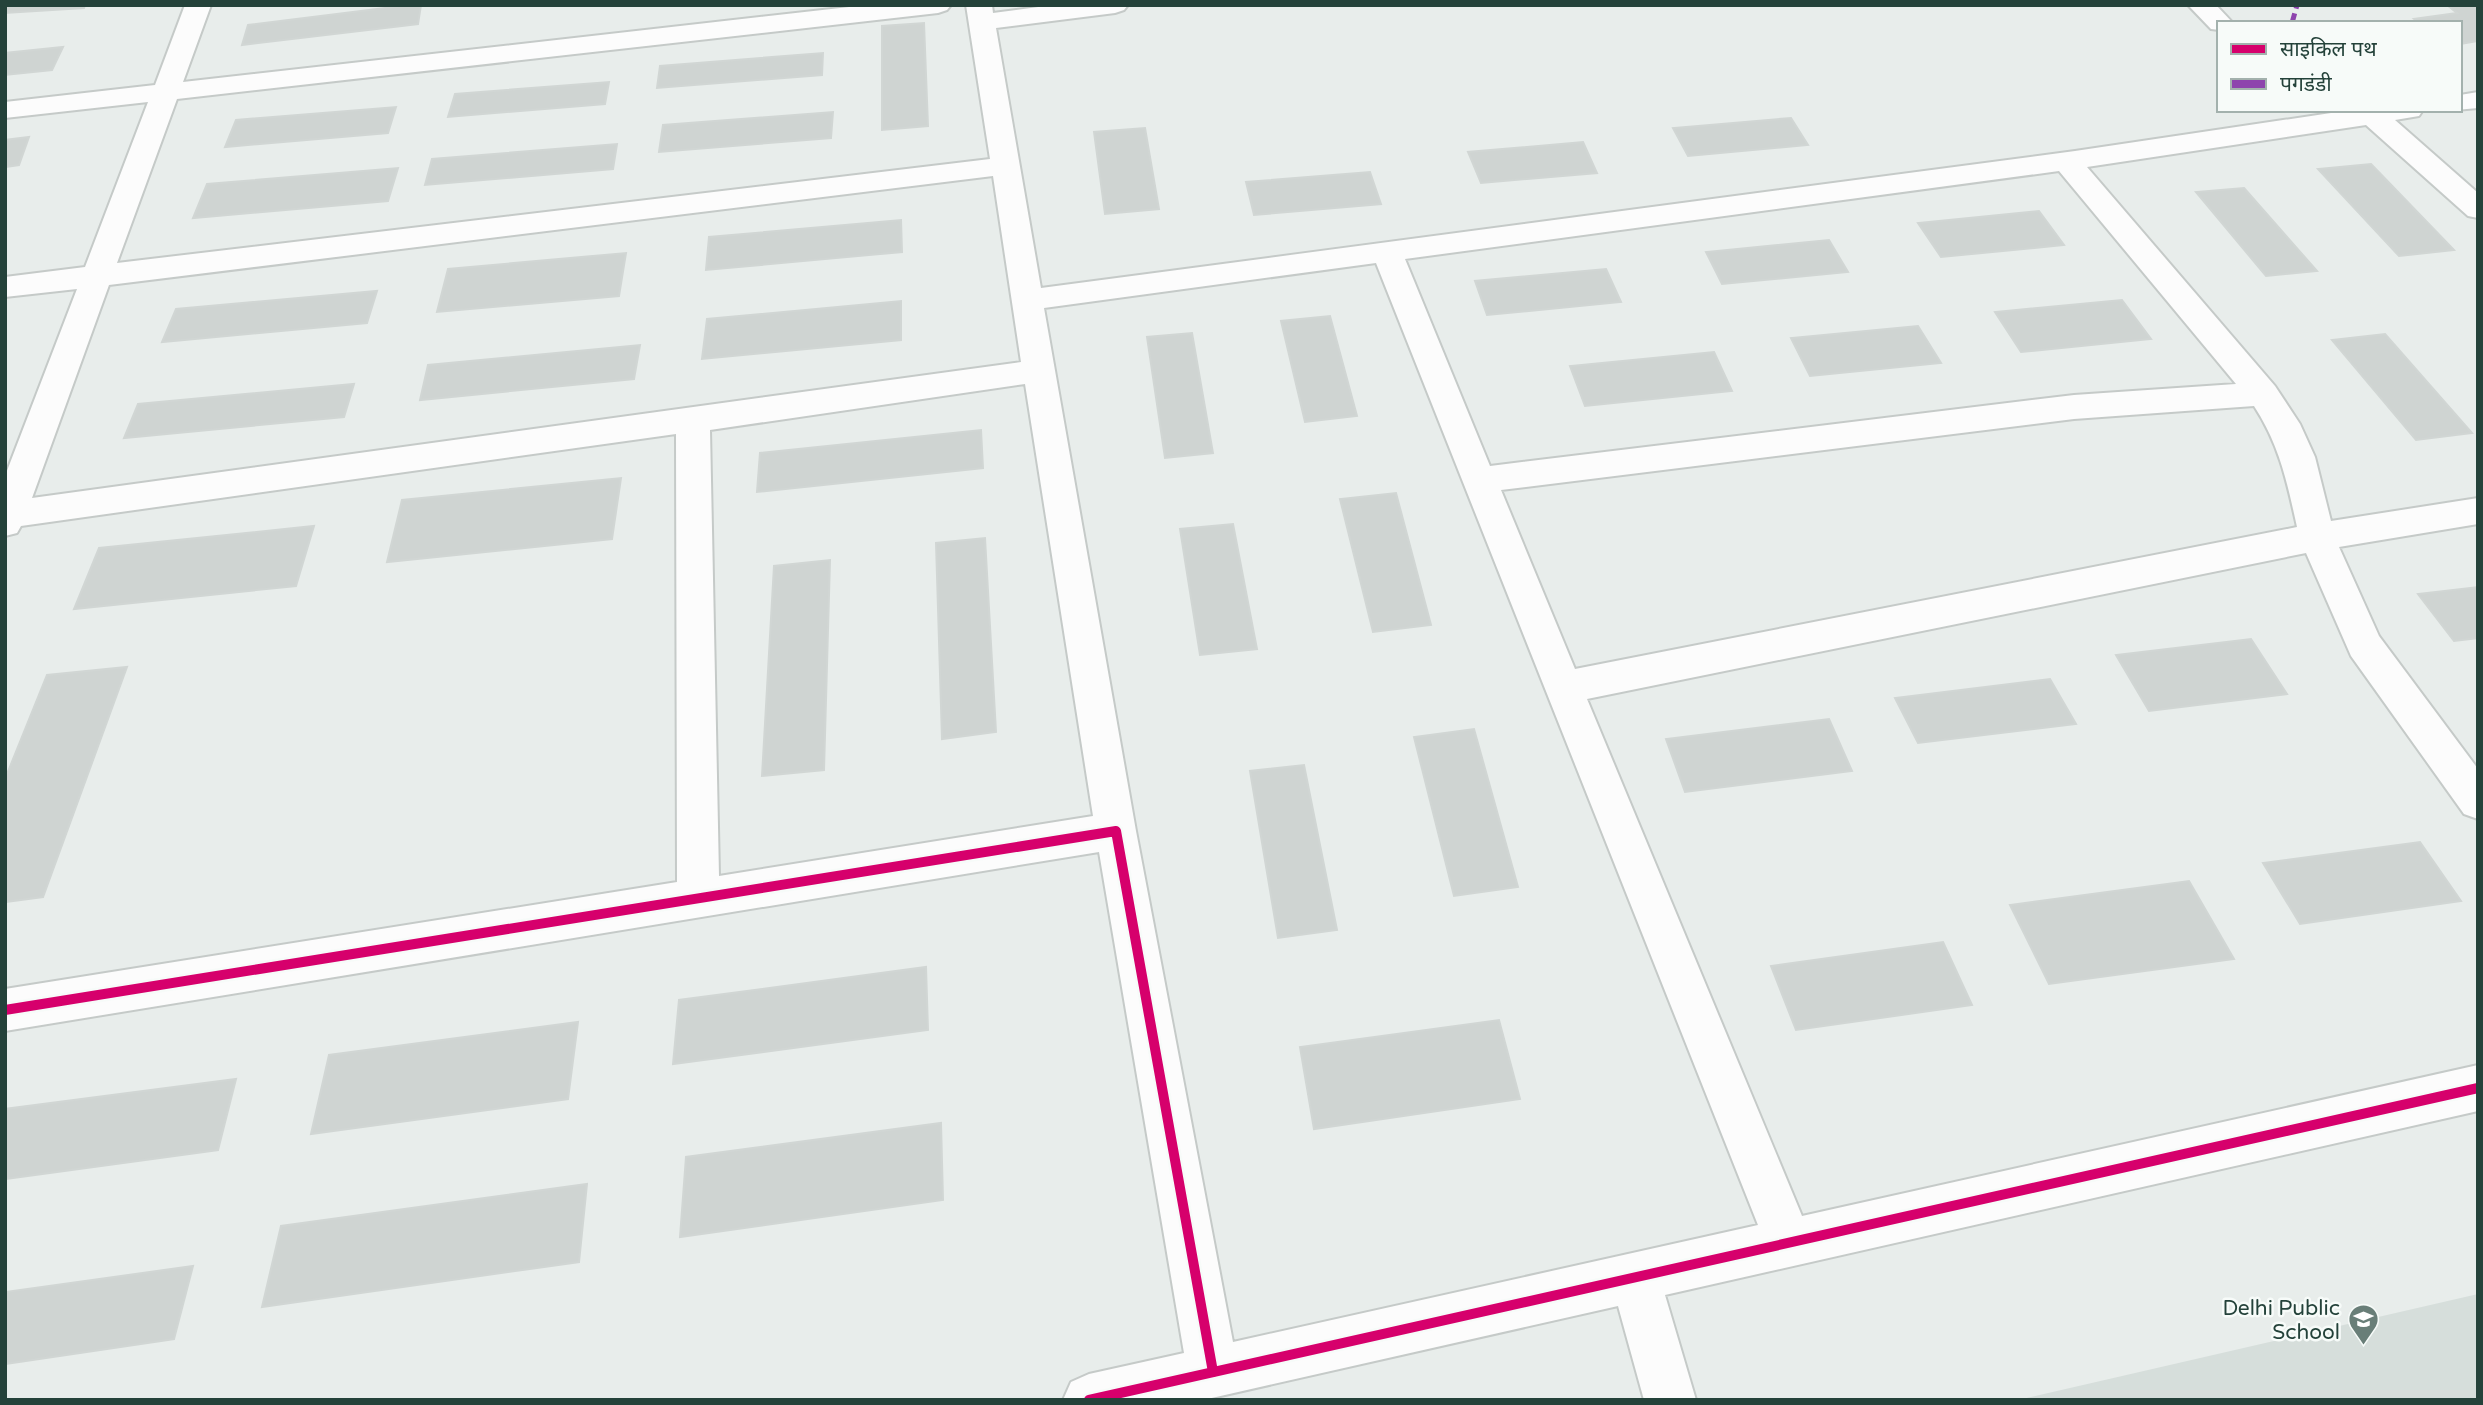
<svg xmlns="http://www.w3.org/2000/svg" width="2483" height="1405" font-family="'Varela Round','Noto Sans Devanagari',sans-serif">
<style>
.built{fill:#d6dedb}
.building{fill:#cfd4d2;stroke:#d1d6d4;stroke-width:2}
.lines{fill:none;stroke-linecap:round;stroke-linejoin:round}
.minor-casing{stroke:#c5cac8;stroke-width:4}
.minor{fill:#fcfcfc;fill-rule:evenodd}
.quiet{stroke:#8e44ad;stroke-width:5;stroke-dasharray:10 5;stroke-linecap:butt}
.cycleway-casing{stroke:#f7fbf9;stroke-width:15}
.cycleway{stroke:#d6006c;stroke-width:10}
.labels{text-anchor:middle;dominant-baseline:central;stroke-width:5;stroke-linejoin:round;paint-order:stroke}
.near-poi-label{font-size:21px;fill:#24423a;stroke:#f7fbf9;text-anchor:end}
</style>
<rect width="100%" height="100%" fill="#e8edeb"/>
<path class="built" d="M2478,1294v106h-460z"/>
<g class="building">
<path d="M5,5h80l-1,3 -79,5z"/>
<path d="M409,5h12l-3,19 -176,21 6,-20z"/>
<path d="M2447,5h31v36l-18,3v-21h-41l-5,-4 43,-6z"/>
<path d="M924,23l4,103 -46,4v-104z"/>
<path d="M63,47l-11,23 -47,5v-22z"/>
<path d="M823,53l-1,22 -165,13 3,-22z"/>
<path d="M609,82l-4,22 -157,13 7,-23z"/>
<path d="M396,107l-8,26 -163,14 11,-27z"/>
<path d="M833,112l-2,26 -172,14 4,-27z"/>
<path d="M1791,118l17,27 -120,11 -15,-28z"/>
<path d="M1145,128l14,81 -54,5 -11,-82z"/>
<path d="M29,137l-10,28 -14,2v-27z"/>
<path d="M1583,142l14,31 -116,10 -13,-31z"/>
<path d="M617,144l-4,25 -188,16 7,-26z"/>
<path d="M2371,164l83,86 -55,6 -81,-87z"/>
<path d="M398,168l-10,33 -195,17 14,-34z"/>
<path d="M1370,172l11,32 -127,11 -8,-33z"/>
<path d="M2244,188l73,83 -51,5 -70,-84z"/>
<path d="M2039,211l25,34 -123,12 -23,-34z"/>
<path d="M901,220l1,32 -196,18 3,-33z"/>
<path d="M1829,240l19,32 -126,12 -16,-32z"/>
<path d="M626,253l-7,43 -182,16 11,-43z"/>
<path d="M1606,269l15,33 -134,13 -12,-34z"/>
<path d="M377,291l-10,32 -205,19 14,-33z"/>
<path d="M2122,300l29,39 -130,13 -26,-40z"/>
<path d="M901,301v39l-199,19 5,-40z"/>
<path d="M1330,316l27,100 -52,6 -24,-101z"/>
<path d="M1918,326l23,37 -131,13 -19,-38z"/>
<path d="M1192,333l21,120 -48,5 -18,-121z"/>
<path d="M2385,334l87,99 -56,7 -84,-100z"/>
<path d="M640,345l-6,34 -214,21 8,-35z"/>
<path d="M1714,352l18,39 -147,15 -15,-40z"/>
<path d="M354,384l-10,33 -220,21 14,-34z"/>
<path d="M981,430l2,38 -226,24 3,-39z"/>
<path d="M621,478l-9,61 -225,23 15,-62z"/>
<path d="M1396,493l35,132 -58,7 -33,-133z"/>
<path d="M1233,524l24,125 -57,6 -20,-126z"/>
<path d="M314,526l-18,60 -222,23 25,-61z"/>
<path d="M985,538l11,194 -54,7 -6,-196z"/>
<path d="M830,560l-6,210 -62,6 12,-210z"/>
<path d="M2478,587v51l-24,3 -36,-47z"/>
<path d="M2251,639l36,55 -138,17 -33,-56z"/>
<path d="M127,667l-84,230 -38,5v-123l42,-104z"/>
<path d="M2050,679l26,45 -158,19 -23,-45z"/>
<path d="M1829,719l23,52 -167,21 -19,-53z"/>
<path d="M1474,729l44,158 -64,9 -40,-159z"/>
<path d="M1304,765l33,165 -59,8 -28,-167z"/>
<path d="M2420,842l41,59 -161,23 -37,-61z"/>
<path d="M2189,881l45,78 -185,25 -39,-79z"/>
<path d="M1943,942l29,63 -176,25 -25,-64z"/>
<path d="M926,967l2,63 -255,34 6,-64z"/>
<path d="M1499,1020l21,79 -206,30 -14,-82z"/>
<path d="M578,1022l-10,77 -257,35 18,-79z"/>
<path d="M236,1079l-18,71 -213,29v-70z"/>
<path d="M941,1123l2,77 -263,37 6,-80z"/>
<path d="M587,1184l-8,78 -317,45 19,-81z"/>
<path d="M193,1266l-19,73 -169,25v-72z"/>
</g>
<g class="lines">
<defs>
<g id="minor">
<path d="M185,5h26l-28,77 684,-77h84l-4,5 -9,3 -761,86 -60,164 873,-104 -24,-154h26l1,8 60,-8h75l-4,5 -9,3 -119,15 45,260 1034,-137 276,-41h72l-4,6 -24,4 83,73v25l-10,-2 -102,-91 -279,42 188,219 25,38 15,33 16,64 147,-23v26l-139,23 40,89 99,133v50l-14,-5 -113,-158 -45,-103 -719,146 215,517 676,-151v46l-813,184 31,105h-52l-26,-94 -415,94h-140l8,-18 18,-8 95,-21 -85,-501 -1094,179v-42l672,-107 -1,-448 -655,92 -4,7 -12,3v-60l72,-187 -72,8v-20l80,-10 63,-165 -143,16v-16l150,-17zM2059,171l177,213 -162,11 -584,71 -85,-207zM993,176l28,186 -989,136 77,-213zM1376,263l382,962 -525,117 -97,-511 -92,-523zM1025,384l68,432 -374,60 -9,-446zM2254,406c26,40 33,76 43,121l-722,142 -74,-179 573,-71z"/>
<path d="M2188,5h28l17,18h-14v7l-8,-1z"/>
<path d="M2478,92v16l-22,2h4v-15z"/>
</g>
</defs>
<use href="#minor" class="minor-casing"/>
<use href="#minor" class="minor"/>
<path class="quiet" d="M2292,23l5,-18"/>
<defs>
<g id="cycleway">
<path d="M5,1010l1111,-179 97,541"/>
<path d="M1089,1400l1389,-312"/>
</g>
</defs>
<use href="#cycleway" class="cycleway-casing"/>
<use href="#cycleway" class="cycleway"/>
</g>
<defs>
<symbol id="school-pin" viewBox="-11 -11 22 30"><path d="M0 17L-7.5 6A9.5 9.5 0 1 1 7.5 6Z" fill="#697e78" stroke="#f7fbf9"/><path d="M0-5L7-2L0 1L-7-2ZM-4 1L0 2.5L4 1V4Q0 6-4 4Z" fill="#fff"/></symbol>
</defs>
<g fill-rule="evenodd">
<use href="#school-pin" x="2346" y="1302" width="35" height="47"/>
</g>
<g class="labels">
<g class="near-poi-label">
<text x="2340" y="1308">Delhi Public<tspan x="2340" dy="24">School</tspan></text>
</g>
</g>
<rect width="2483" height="1405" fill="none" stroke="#24423a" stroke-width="14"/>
<rect x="2217" y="21" width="245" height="91" fill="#f7fbf9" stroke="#a3b1ad" stroke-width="2"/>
<rect x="2231" y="44" width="35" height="10" fill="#d6006c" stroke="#a3b1ad" stroke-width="2"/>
<text x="2280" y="56" font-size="21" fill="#24423a">साइकिल पथ</text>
<rect x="2231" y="79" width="35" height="10" fill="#8e44ad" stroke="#a3b1ad" stroke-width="2"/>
<text x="2280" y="91" font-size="21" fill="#24423a">पगडंडी</text>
</svg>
